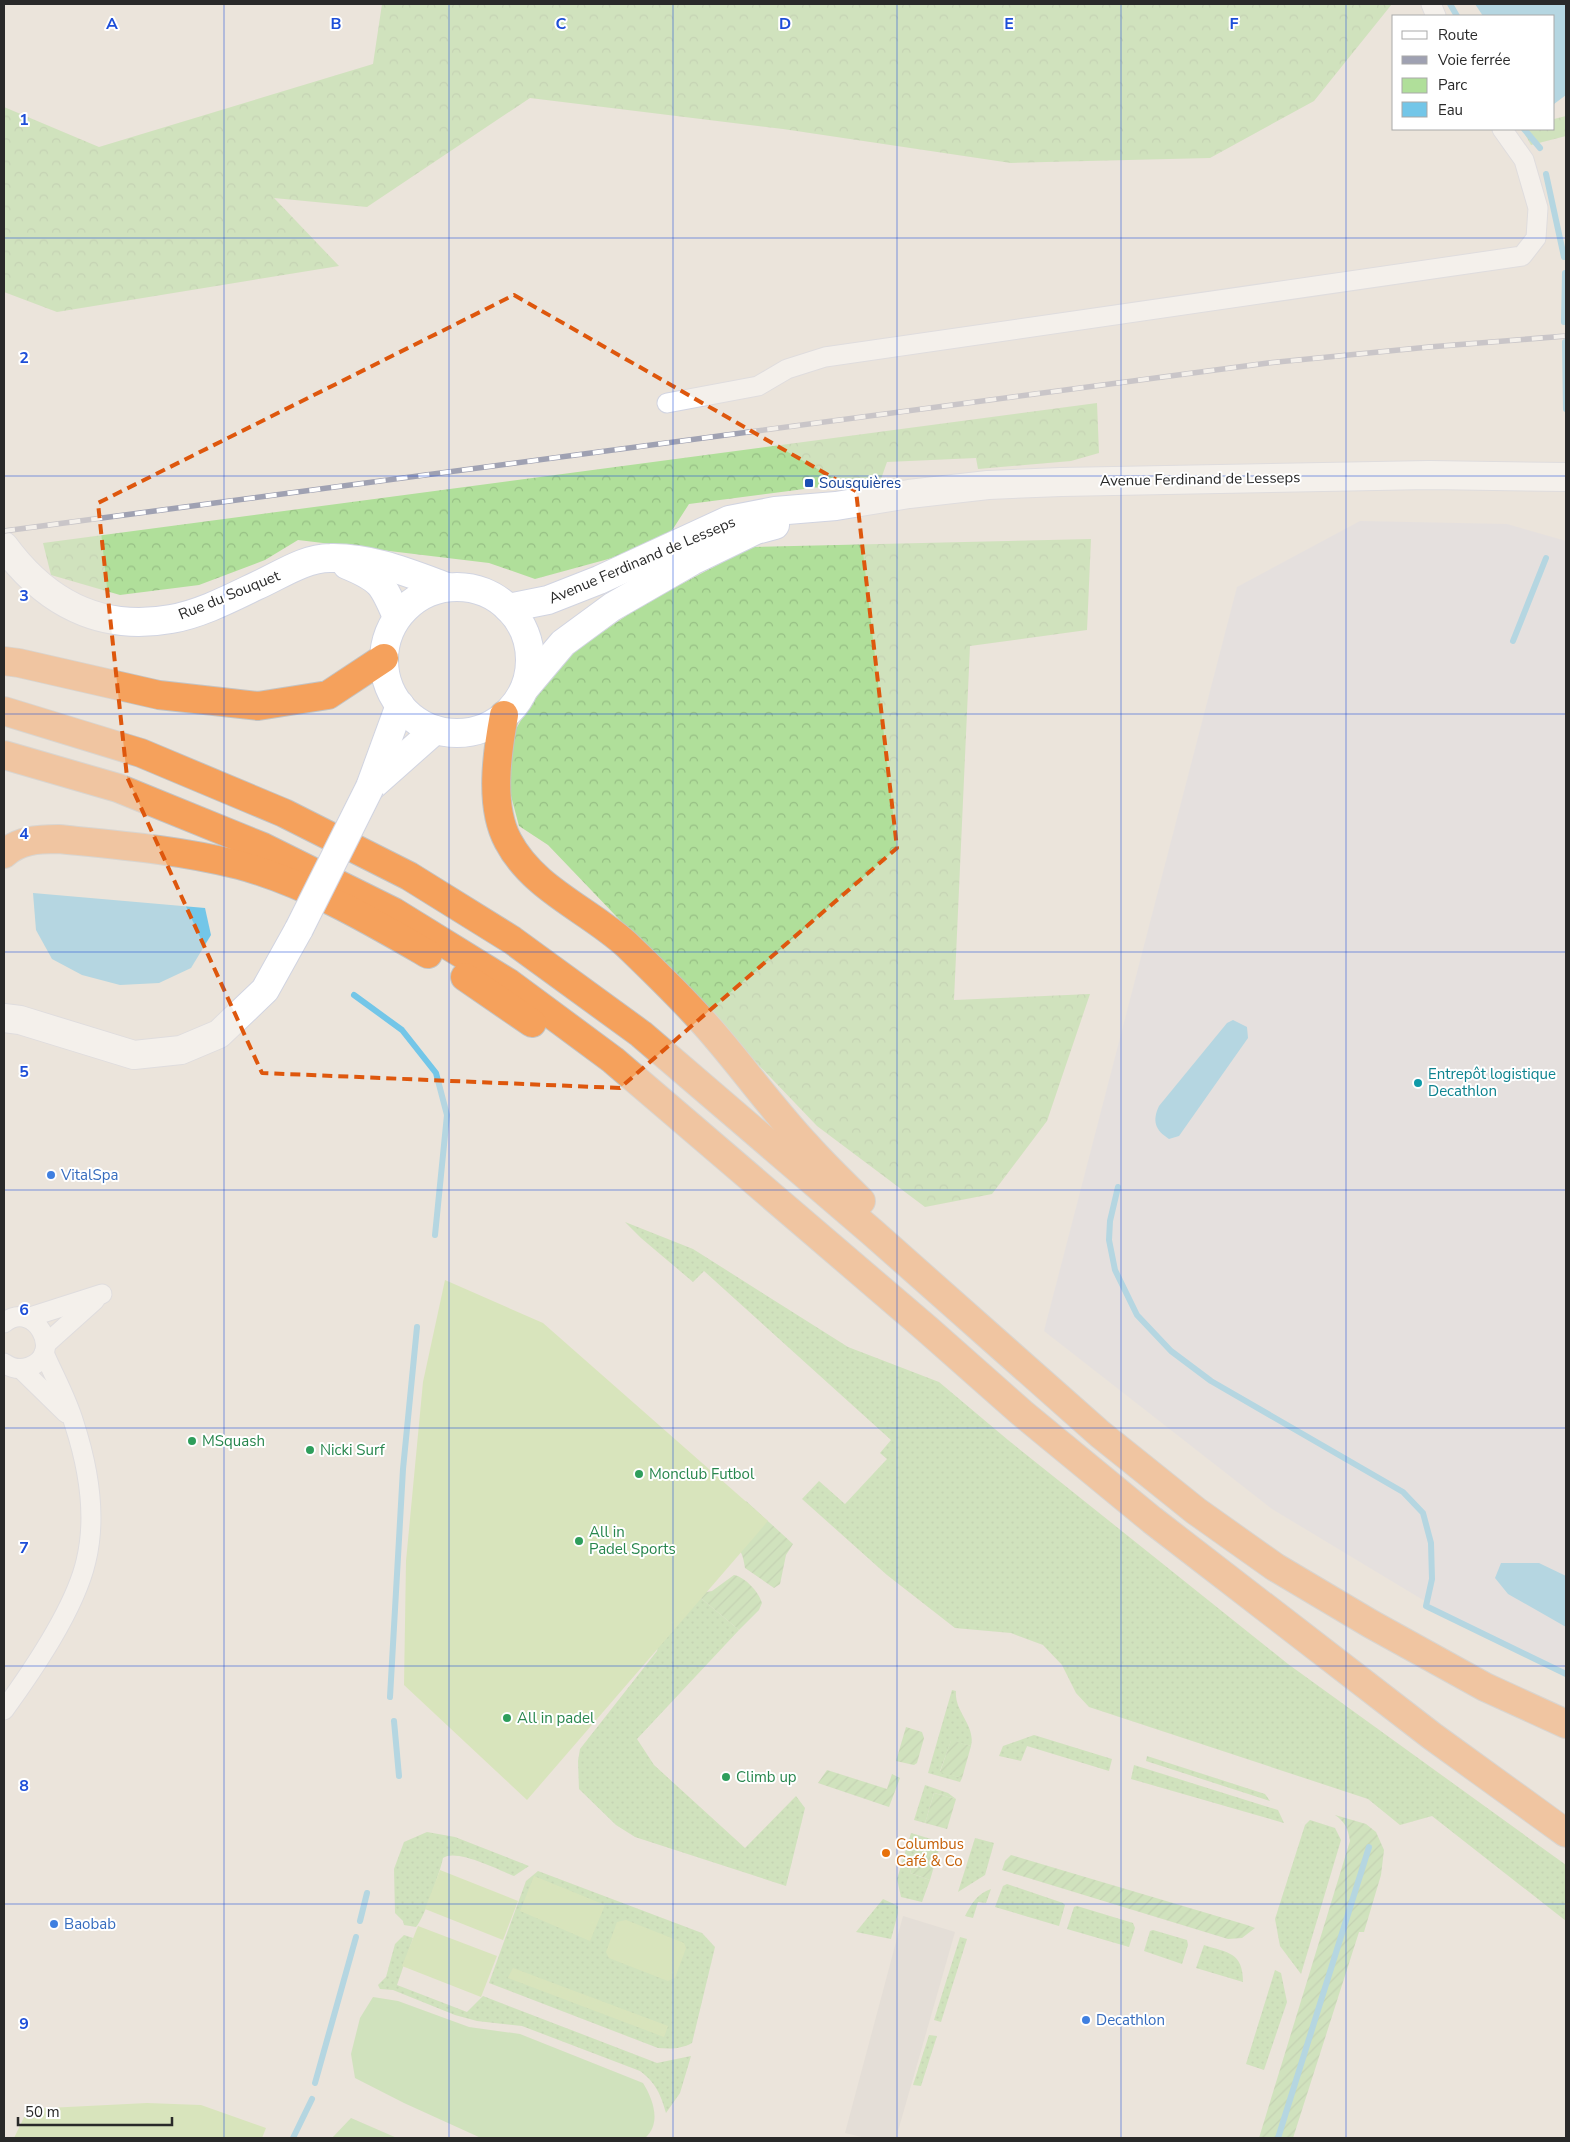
<svg xmlns="http://www.w3.org/2000/svg" width="1570" height="2142" font-family="'Nunito Sans',sans-serif">
<style>
.industrial{fill:#dedce3}
.grass{fill:url(#grass-dots)}
.forest{fill:url(#forest-crowns)}
.park{fill:#b0df9a}
.garden{fill:url(#garden-furrows)}
.pitch{fill:#c2e597}
.plaza{fill:#dbd7d2}
.water{fill:#73c6e8}
.lines{fill:none;stroke-linecap:round;stroke-linejoin:round}
.stream{stroke:#73c6e8;stroke-width:6}
.street-casing{stroke:#d1d4e1;stroke-width:21}
.secondary-casing{stroke:#d1d4e1;stroke-width:30}
.highway-casing{stroke:#c3c3c3;stroke-width:30}
.street{stroke:#fff;stroke-width:19}
.secondary{stroke:#fff;stroke-width:28}
.highway{stroke:#f5a15c;stroke-width:28}
.rail-casing{stroke:#9fa1b2;stroke-width:5.5}
.rail{stroke:#fff;stroke-width:4;stroke-dasharray:11;stroke-linecap:butt}
.secondary-bridge-casing{stroke:#d1d4e1;stroke-width:30;stroke-linecap:butt}
.secondary-bridge{stroke:#fff;stroke-width:28}
.marked{fill:none;stroke:#de570d;stroke-width:4;stroke-dasharray:10 6;stroke-linejoin:round}
.grid{fill:none;stroke:#1d4ed8;stroke-width:1;stroke-opacity:0.55}
.transit-dot{fill:#1a4fb4;stroke:#fff;stroke-width:2}
.culture-dot{fill:#0f9aa8;stroke:#fff;stroke-width:2}
.shop-dot{fill:#3f7fe0;stroke:#fff;stroke-width:2}
.leisure-dot{fill:#2e9e5b;stroke:#fff;stroke-width:2}
.food-dot{fill:#e8710a;stroke:#fff;stroke-width:2}
.labels{text-anchor:middle;dominant-baseline:central;stroke-width:4;stroke-linejoin:round;paint-order:stroke}
.street-label{font-size:15px;fill:#292929;stroke:#fff}
.transit-label{font-size:15px;fill:#164399;stroke:#fff;text-anchor:start}
.culture-label{font-size:15px;fill:#0d838f;stroke:#fff;text-anchor:start}
.shop-label{font-size:15px;fill:#366cbe;stroke:#fff;text-anchor:start}
.leisure-label{font-size:15px;fill:#27864d;stroke:#fff;text-anchor:start}
.food-label{font-size:15px;fill:#c56008;stroke:#fff;text-anchor:start}
.grid-label{font-size:16px;text-anchor:middle;font-weight:bold;fill:#1d4ed8;stroke:#fff;stroke-width:4;stroke-linejoin:round;paint-order:stroke}
</style>
<defs>
<pattern id="grass-dots" width="8" height="8" patternUnits="userSpaceOnUse" patternTransform="scale(1.25)"><rect width="8" height="8" fill="#b0df9a"/><path d="M2 2h.1M6 6h.1" fill="none" stroke="#97bf85" stroke-width="1.8" stroke-linecap="round"/></pattern>
<pattern id="forest-crowns" width="20" height="18" patternUnits="userSpaceOnUse" patternTransform="scale(1.25)"><rect width="20" height="18" fill="#b0df9a"/><path d="M2 6a3 3 0 1 1 6 0M12 15a3 3 0 1 1 6 0" fill="none" stroke="#97bf85"/></pattern>
<pattern id="garden-furrows" width="10" height="10" patternUnits="userSpaceOnUse" patternTransform="scale(1.25)"><rect width="10" height="10" fill="#b0df9a"/><path d="M-1 1l2-2M0 10L10 0M9 11l2-2" fill="none" stroke="#97bf85"/></pattern>
</defs>
<rect width="100%" height="100%" fill="#ebe4db"/>
<path class="industrial" d="M1360,521l147,3 59,17v1134l-128,-66 -166,-100 -228,-178 193,-744z"/>
<g class="grass">
<path d="M625,1222l68,27 155,98 91,35 69,58 280,224 278,201v56l-134,-105 -32,9 -32,-26 -279,-92 -13,-14 -14,-28 -19,-20 -32,-12 -56,-5 -68,-53 -85,-76 17,-18 26,23 42,-45 -7,-6 11,-13 -187,-169 -11,11 -52,-44z"/>
<path d="M696,1594l43,36 -102,109 17,26 91,83 51,-52 9,12 -19,78 -151,-49 -19,-12 -37,-36 -1,-28 2,-12 77,-98 2,-13z"/>
<path d="M952,1690l4,1c-2,21 20,34 15,55l-20,-5 -11,30 22,7 -2,4 -32,-9z"/>
<path d="M1034,1735l78,24 -3,12 -82,-25 -6,15 -22,-5 4,-10z"/>
<path d="M1147,1756l118,38 5,7 -124,-40z"/>
<path d="M1134,1765l144,45 6,13 -153,-44z"/>
<path d="M925,1785l23,8 8,6 -22,-6 -9,30 -11,-3z"/>
<path d="M1310,1820l25,8 6,12 -40,134 -21,-28 -5,-27 30,-94z"/>
<path d="M427,1832l28,5 74,29 -15,10c-15,-6 -58,-28 -71,-18 -3,14 -19,61 -27,69l-12,-2 -1,-4 -8,-8 -1,-44 10,-27z"/>
<path d="M911,1833l30,9 -1,4 -21,-5 -9,32 20,7 -8,22 -21,-5 -4,-18z"/>
<path d="M975,1838l19,5 -9,32 -27,17z"/>
<path d="M538,1871l164,62 13,14 -23,96c-11,6 -21,6 -34,5l-169,-65 37,-102z"/>
<path d="M1007,1884l56,19 2,2 -6,21 -64,-19 8,-21z"/>
<path d="M991,1889l-5,14 -8,-1 -5,16 -8,-2c7,-13 12,-22 26,-27z"/>
<path d="M883,1899l15,7v7l-7,26 -35,-7z"/>
<path d="M1077,1906l56,17 2,5 -6,19 -62,-18 7,-22z"/>
<path d="M1153,1930l34,10 1,5 -6,19 -38,-13 6,-20z"/>
<path d="M404,1935l9,3 -16,47 70,27 16,-16 174,67 34,-7 -11,37 -14,20c-5,-18 -10,-30 -26,-42l-118,-45 -45,-5 -22,-6 -62,-25 -13,-1 -2,-4 8,-8 9,-33z"/>
<path d="M960,1937l7,2 -26,83 -7,-2z"/>
<path d="M1204,1945c24,8 39,7 39,37l-47,-14z"/>
<path d="M1275,1970l6,3 6,29 -23,68 -18,-6z"/>
<path d="M929,2035l8,1 -16,50 -8,-1z"/>
</g>
<g class="forest">
<path d="M382,4h1010l-78,97 -104,57 -199,5 -228,-34 -253,-31 -163,109 -93,-9 65,68 -282,46 -53,-20v-185l95,40 274,-83z"/>
<path d="M1566,116v20l-35,9 -9,-16h32v-10z"/>
<path d="M1097,403l2,50 -28,8 -93,8 -2,-11 -89,4 -6,17 -192,25 -18,28 -59,26 -77,21 -46,-16 -191,-23 -33,20 -66,25 -79,10 -69,-20 -8,-32z"/>
<path d="M1091,539l-4,91 -117,16 -16,354 136,-6 -43,127 -55,73 -67,13 -108,-81 -269,-281 -29,-19 -13,-49 3,-36 26,-45 41,-46 66,-45 109,-58z"/>
</g>
<g class="park">
<path d="M373,1997l25,4 71,26 51,7 123,49c10,16 19,40 2,55h-164l-77,-35 -49,-25 -4,-24 9,-36z"/>
<path d="M351,2118l46,20h-65z"/>
</g>
<g class="garden">
<path d="M746,1501l47,43 -7,11 -6,29 -6,4 -29,-20c-3,-24 -10,-22 -30,-31z"/>
<path d="M734,1575c11,2 25,17 28,28l-3,7 -20,20 -43,-36 16,-3z"/>
<path d="M906,1727l16,5 2,6 -7,25 -3,2 -18,-4z"/>
<path d="M951,1740l20,6 -9,32 -22,-6z"/>
<path d="M827,1770l60,19 5,-15 8,4 -11,29 -71,-24z"/>
<path d="M934,1793l22,6 -9,30 -22,-6z"/>
<path d="M1335,1815l31,9 10,8 8,18 -3,25 -17,57h-5l-66,206h-34l91,-297c-2,-13 -5,-19 -15,-26z"/>
<path d="M919,1841l21,5 -10,34 -20,-7z"/>
<path d="M1011,1855l236,70 8,3 -13,10 -14,1 -226,-69 3,-9z"/>
</g>
<g class="pitch">
<path d="M445,1280l98,43 225,198 -241,279 -123,-115 2,-124 17,-179z"/>
<path d="M440,1870l78,31 -15,39 -78,-31z"/>
<path d="M534,1876l71,29 -15,36 -70,-30z"/>
<path d="M626,1920l58,23 2,5 -11,30 -7,3 -59,-23 -3,-6 11,-30z"/>
<path d="M418,1926l79,30 -16,41 -79,-31z"/>
<path d="M513,1968l155,58 -4,11 -156,-59z"/>
<path d="M147,2103l54,2 65,23 -4,10h-248l14,-29z"/>
</g>
<path class="plaza" d="M903,1916l52,16 -59,206h-30l-21,-5z"/>
<g class="water">
<path d="M1475,4h91v91l-12,9v-88h-71z"/>
<path d="M33,893l172,15 6,27 -20,33 -32,15 -39,2 -38,-10 -30,-16 -16,-29z"/>
<path d="M1233,1020l14,7 1,11 -69,98 -10,3c-14,-9 -17,-18 -10,-33l68,-83z"/>
<path d="M1501,1563h38l27,13v51l-58,-33 -13,-16z"/>
</g>
<g class="lines">
<g class="stream">
<path d="M1450,4l7,12"/>
<path d="M1524,129l16,19"/>
<path d="M1546,174l18,83"/>
<path d="M1564,322l1,-49"/>
<path d="M1565,342l1,67"/>
<path d="M1513,641l33,-83"/>
<path d="M354,995l48,35 34,43 11,42 -12,120"/>
<path d="M1118,1187l-8,34 -1,19 6,30 22,45 34,36 40,30 192,111 20,21 8,30 1,36 -6,27 140,68"/>
<path d="M390,1697l13,-228 14,-142"/>
<path d="M394,1721l5,55"/>
<path d="M360,1921l7,-28"/>
<path d="M315,2083l41,-146"/>
<path d="M293,2138l19,-39"/>
<path d="M1278,2138l91,-291"/>
</g>
<defs>
<g id="street">
<path d="M1431,4l5,12"/>
<path d="M667,403l91,-17 29,-17 38,-12 697,-101 14,-18 2,-30 -14,-48 -22,-31"/>
<path d="M27,1318l75,-24"/>
<path d="M4,1323c29,-25 62,31 25,44 -9,3 -17,2 -25,-4"/>
<path d="M46,1344l49,-44"/>
<path d="M21,1369l45,44"/>
<path d="M4,1710c29,-40 71,-101 82,-149 11,-45 2,-95 -12,-138 -7,-24 -20,-47 -30,-70"/>
</g>
<g id="secondary">
<path d="M4,546c41,56 96,86 167,73 29,-5 58,-20 85,-33 23,-10 48,-28 74,-28 41,-1 79,15 117,29"/>
<path d="M347,565c34,14 36,19 50,52"/>
<circle cx="457" cy="660" r="73"/>
<path d="M508,608l40,-8 51,-20 130,-60 46,-9 61,-5 73,-12 79,-9 73,-3 368,-7 137,2"/>
<path d="M525,688l38,-45 49,-36 80,-46 64,-31 19,-5"/>
<path d="M373,785l62,-55"/>
<path d="M370,787l30,-82"/>
<path d="M4,1018l16,2 114,35 47,-5 38,-16 46,-44 34,-61"/>
</g>
<g id="highway">
<path d="M4,661l15,2 140,32 99,11 70,-11 56,-37"/>
<path d="M4,711l137,42 143,60 125,63 103,64 129,94 231,198 228,202 96,77 79,56 96,57 114,63 81,37"/>
<path d="M504,715c-7,38 -15,91 4,126 25,48 81,69 119,104 26,25 53,51 77,78 36,40 67,85 104,124 17,19 35,36 53,54"/>
<path d="M4,755l114,33 145,59 131,65 115,71 104,77 314,269 95,84 130,107 280,216 134,97"/>
<path d="M4,854c15,-14 34,-15 54,-15 60,6 122,11 181,26 67,18 130,55 189,89"/>
<path d="M465,977l67,46"/>
</g>
</defs>
<use href="#street" class="street-casing"/>
<use href="#secondary" class="secondary-casing"/>
<use href="#highway" class="highway-casing"/>
<use href="#street" class="street"/>
<use href="#secondary" class="secondary"/>
<use href="#highway" class="highway"/>
<defs>
<path id="rail" d="M4,531l1264,-168 161,-16 137,-11"/>
</defs>
<use href="#rail" class="rail-casing"/>
<use href="#rail" class="rail"/>
<defs>
<path id="secondary-bridge" d="M299,929l71,-142"/>
</defs>
<use href="#secondary-bridge" class="secondary-bridge-casing"/>
<use href="#secondary-bridge" class="secondary-bridge"/>
</g>
<path d="M0 0H1570V2142H0ZM514,295l342,196 41,357 -277,240 -358,-15 -135,-296 -29,-274z" fill="#ebe4db" fill-opacity=".55" fill-rule="evenodd"/>
<path class="marked" d="M514,295l342,196 41,357 -277,240 -358,-15 -135,-296 -29,-274z"/>
<path class="grid" d="M224,4v2134M449,4v2134M673,4v2134M897,4v2134M1121,4v2134M1346,4v2134M4,238h1562M4,476h1562M4,714h1562M4,952h1562M4,1190h1562M4,1428h1562M4,1666h1562M4,1904h1562"/>
<rect class="transit-dot" x="804" y="478" width="10" height="10" rx="2.5"/>
<circle class="culture-dot" cx="1418" cy="1083" r="5"/>
<g class="shop-dot">
<circle cx="51" cy="1175" r="5"/>
<circle cx="54" cy="1924" r="5"/>
<circle cx="1086" cy="2020" r="5"/>
</g>
<g class="leisure-dot">
<circle cx="192" cy="1441" r="5"/>
<circle cx="310" cy="1450" r="5"/>
<circle cx="639" cy="1474" r="5"/>
<circle cx="579" cy="1541" r="5"/>
<circle cx="507" cy="1718" r="5"/>
<circle cx="726" cy="1777" r="5"/>
</g>
<circle class="food-dot" cx="886" cy="1853" r="5"/>
<g class="labels">
<g class="street-label">
<text transform="translate(1200 479) rotate(-1)">Avenue Ferdinand de Lesseps</text>
<text transform="translate(642 560) rotate(-23)">Avenue Ferdinand de Lesseps</text>
<text transform="translate(229 595) rotate(-22)">Rue du Souquet</text>
</g>
<g class="transit-label">
<text x="819" y="483">Sousquières</text>
</g>
<g class="culture-label">
<text x="1428" y="1074">Entrepôt logistique<tspan x="1428" dy="17">Decathlon</tspan></text>
</g>
<g class="shop-label">
<text x="61" y="1175">VitalSpa</text>
<text x="64" y="1924">Baobab</text>
<text x="1096" y="2020">Decathlon</text>
</g>
<g class="leisure-label">
<text x="202" y="1441">MSquash</text>
<text x="320" y="1450">Nicki Surf</text>
<text x="649" y="1474">Monclub Futbol</text>
<text x="589" y="1532">All in<tspan x="589" dy="17">Padel Sports</tspan></text>
<text x="517" y="1718">All in padel</text>
<text x="736" y="1777">Climb up</text>
</g>
<g class="food-label">
<text x="896" y="1844">Columbus<tspan x="896" dy="17">Café &amp; Co</tspan></text>
</g>
</g>
<g class="grid-label">
<text x="112" y="29">A</text>
<text x="336" y="29">B</text>
<text x="561" y="29">C</text>
<text x="785" y="29">D</text>
<text x="1009" y="29">E</text>
<text x="1234" y="29">F</text>
<text x="24" y="125">1</text>
<text x="24" y="363">2</text>
<text x="24" y="601">3</text>
<text x="24" y="839">4</text>
<text x="24" y="1077">5</text>
<text x="24" y="1315">6</text>
<text x="24" y="1553">7</text>
<text x="24" y="1791">8</text>
<text x="24" y="2029">9</text>
</g>
<rect width="1570" height="2142" fill="none" stroke="#292929" stroke-width="10"/>
<rect x="1392" y="15" width="162" height="115" fill="#ffffff" stroke="#a9a9a9"/>
<rect x="1402" y="31" width="25" height="8" fill="#ffffff" stroke="#a9a9a9"/>
<text x="1438" y="40" font-size="15" fill="#292929">Route</text>
<rect x="1402" y="56" width="25" height="8" fill="#9fa1b2" stroke="#a9a9a9"/>
<text x="1438" y="65" font-size="15" fill="#292929">Voie ferrée</text>
<rect x="1402" y="78" width="25" height="15" fill="#b0df9a" stroke="#a9a9a9"/>
<text x="1438" y="90" font-size="15" fill="#292929">Parc</text>
<rect x="1402" y="102" width="25" height="15" fill="#73c6e8" stroke="#a9a9a9"/>
<text x="1438" y="115" font-size="15" fill="#292929">Eau</text>
<path d="M18 2117v8h154v-8" fill="none" stroke="#292929" stroke-width="2.5"/>
<text x="25" y="2117" font-size="15" fill="#292929" stroke="#ffffff" stroke-width="4" paint-order="stroke">50 m</text>
</svg>
